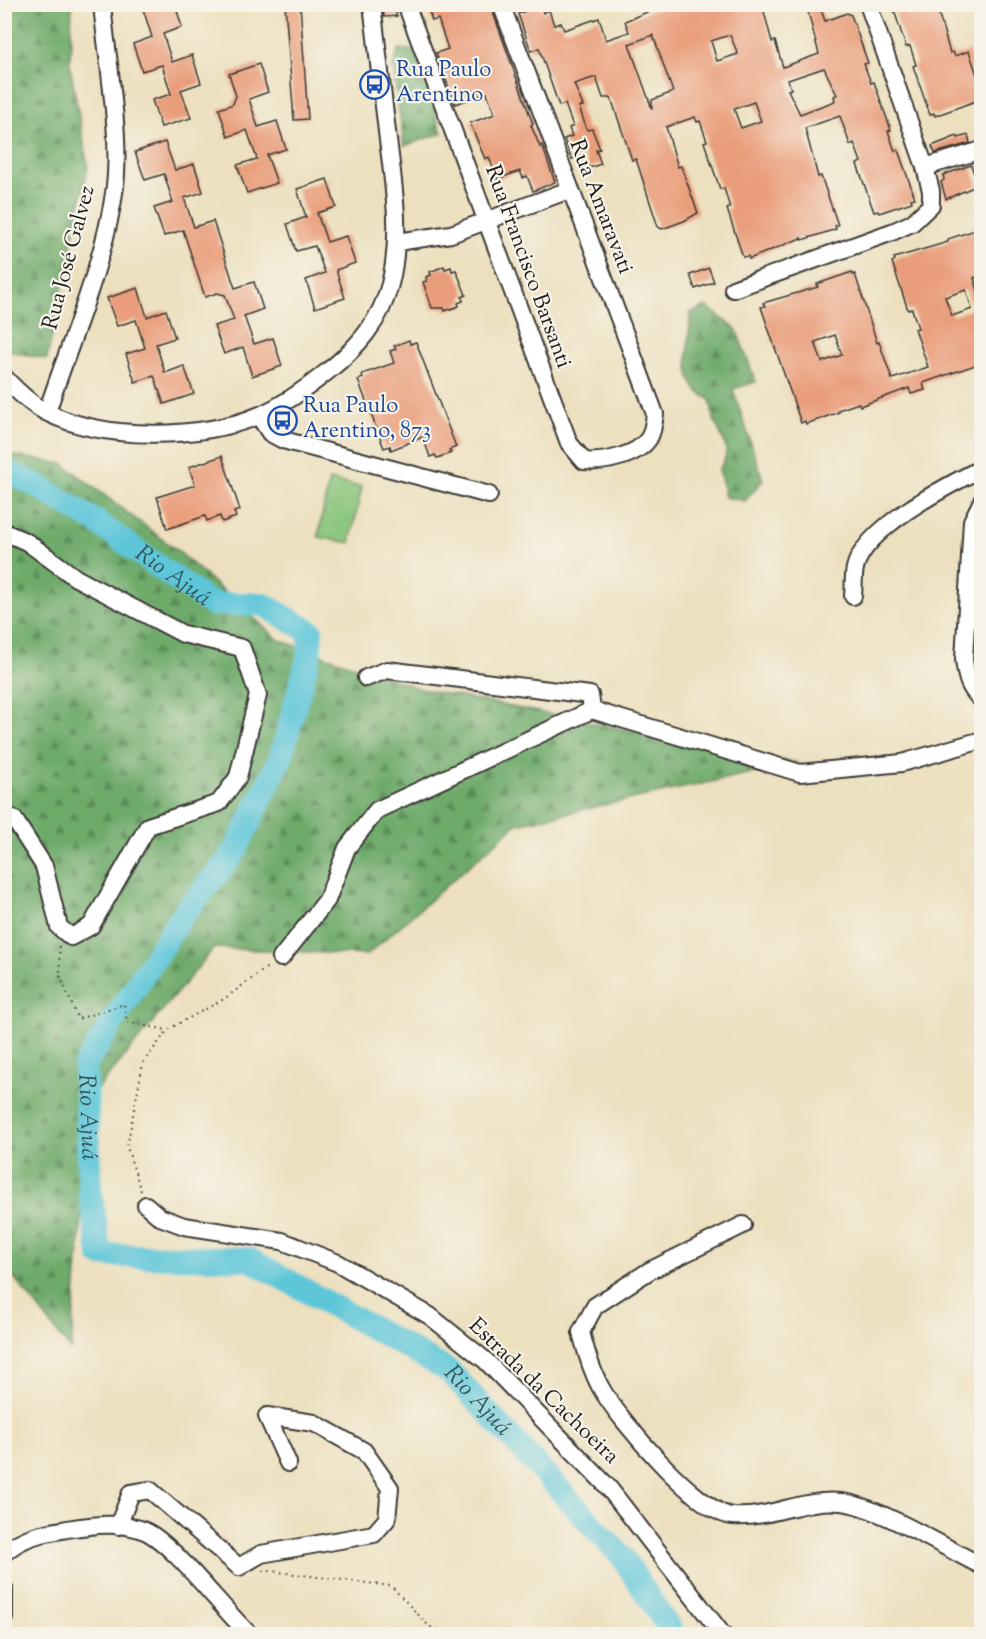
<svg xmlns="http://www.w3.org/2000/svg" width="986" height="1639" font-family="'Sorts Mill Goudy',serif">
<style>
.forest{fill:url(#forest-firs);stroke:#456344;stroke-width:1.5}
.garden{fill:#88c57b;stroke:#52704c;stroke-width:1.5}
.lines{fill:none;stroke-linecap:round;stroke-linejoin:round}
.river{stroke:#5dc6d9;stroke-width:24}
.building{fill:#e99d7a;fill-rule:evenodd}
.minor-casing{stroke:#3b3934;stroke-width:20}
.path{stroke:#3b3934;stroke-width:2;stroke-dasharray:1.5 4.5;stroke-linecap:butt}
.minor{stroke:#fff;stroke-width:16}
.labels{text-anchor:middle;dominant-baseline:central;stroke-width:4.5;stroke-linejoin:round;paint-order:stroke}
.transit-label{font-size:22px;fill:#164399;stroke:#f7f3e8;text-anchor:start}
.street-label{font-size:22px;fill:#1c1c1c;stroke:#f7f3e8}
.water-label{font-size:24px;font-style:italic;fill:#33585e;stroke:#f7f3e8}
</style>
<defs>
<pattern id="forest-firs" width="22" height="20" patternUnits="userSpaceOnUse" patternTransform="scale(1.5)"><rect width="22" height="20" fill="#6eaa6b"/><path d="M5 1l3.5 6h-7zM16 11l3.5 6h-7z" fill="#5a8a57"/></pattern>
</defs>
<rect width="100%" height="100%" fill="#f7f3e8"/>
<filter id="ink" filterUnits="userSpaceOnUse"><feTurbulence type="fractalNoise" baseFrequency=".0167" numOctaves="2"/><feDisplacementMap in="SourceGraphic" scale="12" xChannelSelector="R" yChannelSelector="G"/><feConvolveMatrix kernelMatrix="1 2 1 2 8 2 1 2 1" color-interpolation-filters="sRGB"/></filter>
<filter id="wash" filterUnits="userSpaceOnUse"><feTurbulence type="fractalNoise" baseFrequency=".008" numOctaves="4" result="noise"/><feDisplacementMap in="SourceGraphic" scale="24" xChannelSelector="R" yChannelSelector="G"/><feGaussianBlur stdDeviation="1.35" result="paint"/><feColorMatrix in="noise" values="0 0 0 0 0 0 0 0 0 0 0 0 0 0 0 0 0 1.4 0 .05"/><feComposite in="paint" operator="in"/></filter>
<g filter="url(#wash)">
<rect width="100%" height="100%" fill="#ece0bf"/>
<g class="forest">
<path d="M5,4l67,1 -2,61 18,101 -41,192 -42,-9 -1,-298 8,-21 -7,-7z"/>
<path d="M399,49l17,2 26,82 -38,13 -11,-80z"/>
<path d="M706,306l30,23 20,53 -23,7 30,91 -18,21 -20,-4 -6,-28c15,-19 3,-30 -5,-49 -2,-6 -2,-14 -4,-20 -4,-3 -12,-7 -15,-12 -14,-21 -4,-52 -5,-75z"/>
<path d="M4,454l59,10 115,87 101,89 142,49 377,74 -281,61 -150,131 -153,-7 -123,149 -20,253 -66,-84z"/>
</g>
<path class="garden" d="M329,480l33,7 -12,56 -32,-6z"/>
<g class="lines">
<path class="river" id="s1" d="M4,470l32,15 59,36 116,83h51l49,28 -2,23 -29,104 -46,94 -54,65 -95,147 5,125 10,65 149,4 200,112 174,187 50,76"/>
</g>
<g id="blocks">
<g class="building">
<path d="M157,4h18l7,23 -19,7 9,28 20,-7 9,28 -20,7 10,28 -30,9 -9,-27 19,-6 -9,-29 -20,6 -9,-27 19,-7 -9,-28z"/>
<path d="M285,4h15l8,115 -14,1z"/>
<path d="M383,4h9l5,12 -13,1z"/>
<path d="M427,4h63l43,120 -2,1 9,22 2,-2 13,37 -22,9 -6,-15 -4,2 -3,-7 -23,8 -8,-22 -4,2 -15,-36 25,-9 -8,-21 -32,11 -19,-51 12,-4 -10,-30 -6,2z"/>
<path d="M528,4h12l3,9 6,-3 5,15 7,-2 3,7 35,-12 7,22 23,-8 -4,-11 32,-13 -1,-4h106l10,38 3,-1 8,26 36,-13 -13,-50h13l6,17 22,-8 4,2 17,48 -4,1 7,19 3,-1 17,48 -3,1 7,20 3,-1 17,48 -4,1 1,3 -33,11 -1,-2 -4,1 -17,-48 4,-2 -7,-19 -4,2 -10,-29 -35,12 13,49 3,-1 17,49 -3,1 1,3 -12,4 -22,7 -1,-2 -52,21 -1,-3 -5,1 -16,-48 3,-1 -6,-20 -4,1 -16,-47 3,-1 -7,-20 -3,1 -2,-5 -29,10 12,40 3,-1 17,47 -14,8 -22,8 -4,-2 -22,-68 -4,1 -21,-62h-8l-7,-21 -22,7 9,22 -4,1 8,23 5,-1 8,20 -4,1 5,14 -12,4 -5,-13 -12,4 -8,-20 8,-3 -3,-8 4,-2 -8,-22 -6,2 -20,-58 -8,3 -13,-37 12,-5zM653,35l20,57 -21,8v9l-23,-65zM730,35l8,19 -21,7 -6,-20zM824,68l13,27 -3,1 1,5 -35,13 -12,-24 3,-1 -3,-9zM754,102l7,19 -20,7 -7,-19z"/>
<path d="M892,4h44l14,49 3,-1 2,4 14,-5 12,36v12l-46,17 -1,-3 -4,2 -17,-49 3,-1 -6,-19 -4,1z"/>
<path d="M259,64l9,28 -19,7 9,28 19,-6 9,28 -19,6 10,28 -30,10 -10,-28 20,-6 -10,-29 -19,7 -9,-28 14,-5 3,-8 -7,-22z"/>
<path d="M968,135l2,8 -35,10 -3,-7 25,-10 1,2z"/>
<path d="M165,142l10,28 19,-6 9,28 -19,6 10,29 19,-6 22,67 19,-6 9,27 -19,7 10,28 19,-6 9,28 -30,10 -9,-29 -19,7 -10,-28 20,-6 -9,-25 -8,-2 -12,4 -22,-67 -19,6 -10,-28 19,-6 -9,-28 -19,6 -10,-28z"/>
<path d="M971,165l7,20 -32,14 -5,-17 3,-2 -1,-5z"/>
<path d="M327,179l9,28 -19,6 10,29 19,-6 9,27 -19,7 9,28 -30,10 -9,-28 19,-7 -10,-27 -19,5 -9,-27 19,-7 -9,-28z"/>
<path d="M981,228v47l-7,3 7,22v63l-58,20 2,7 -14,4 -2,-6 -49,18 -1,-3 -21,7 1,2 -33,12 -1,-3 -4,2 -40,-116 4,-1 -2,-3 55,-16 -1,-3 35,-12 1,3 2,-1 22,69 2,-1 13,37 36,-12 -13,-38 3,-1 -6,-19 -4,1 -16,-48 3,-2 -1,-2 54,-16v-3zM966,290l6,19 -20,7 -7,-19zM835,335l7,20 -20,7 -7,-20z"/>
<path d="M444,266l1,3 6,-2 1,4 4,-1 10,25 -4,2 1,4 -5,2 1,3 -14,5 -1,-3h-12l-9,-26 4,-1 -1,-4 5,-2 -1,-3z"/>
<path d="M709,268l5,14 -19,7 -5,-14z"/>
<path d="M138,288l9,29 19,-7 9,28 -19,6 9,29 19,-7 10,28 -30,10 -10,-28 -19,6 -9,-28 19,-6 -9,-28 -19,6 -10,-28z"/>
<path d="M409,340l1,4 6,-2 40,105 -7,3 2,3 -14,5 -2,-3 -5,2 -7,-20 -32,13 -1,-4 -6,2 -26,-68 5,-2 -1,-4 32,-11 -4,-12 6,-2 -2,-3z"/>
<path d="M222,456l18,54 -6,2 2,5 -14,5 -2,-6 -13,5 -2,-5 -38,13 -10,-32 38,-12 -6,-18z"/>
</g>
</g>
</g>
<g filter="url(#ink)">
<use href="#blocks" fill-opacity="0" stroke="#3b3934" stroke-width="1.5"/>
<g class="lines">
<defs>
<g id="minor">
<path d="M406,4l163,439 15,18c19,2 54,-5 65,-23 4,-7 5,-16 6,-24l-154,-410"/>
<path d="M925,167l57,-17"/>
<path d="M397,242l54,-8 118,-44"/>
<path d="M733,289l159,-57 20,-9 19,-18v-14l-6,-24 -57,-163"/>
<path d="M4,377c13,14 26,27 42,35 57,29 156,28 214,3 24,-10 47,-27 68,-44 29,-23 53,-50 62,-87 12,-47 4,-96 -2,-144 -5,-45 -11,-90 -16,-136"/>
<path d="M47,412c23,-70 59,-153 68,-226 6,-53 -8,-127 -13,-182"/>
<path d="M259,416l11,17 13,7 206,55"/>
<path d="M982,501l-10,20 -8,138c2,17 4,29 18,41"/>
<path d="M4,532l23,10 49,36 107,56 59,14 16,47 -20,82 -19,26 -71,23 -57,100 -20,11 -12,-10 -15,-61 -30,-47 -10,-4"/>
<path d="M853,596c1,-8 0,-19 2,-28 9,-40 92,-82 127,-100"/>
<path d="M366,678l21,-8 203,25 2,15"/>
<path d="M281,958l46,-58 20,-52 30,-38 215,-100 208,63 102,-10 80,-23"/>
<path d="M146,1205l14,12 24,9 98,15 56,22 92,53 56,45 122,126 114,147"/>
<path d="M743,1225l-94,46 -54,35 -14,26c5,20 10,38 20,56 17,31 98,126 132,128 37,3 70,-18 108,-14 35,3 106,47 141,64"/>
<path d="M118,1526l13,-33 19,-3 89,77 22,-13 113,-20 13,-15 3,-31 -26,-37 -50,-28 -47,-7 21,47"/>
<path d="M4,1553c19,-17 39,-20 63,-24 25,-4 54,-8 78,2 29,13 78,79 104,103"/>
<path d="M4,1588v30"/>
</g>
</defs>
<use href="#minor" class="minor-casing"/>
<g class="path">
<path d="M59,946l1,30 18,43 46,-15 3,18 40,8 57,-31 45,-33"/>
<path d="M141,1191l-14,-44 16,-84 24,-32"/>
<path d="M263,1570l128,16 39,41 30,7"/>
</g>
<use href="#minor" class="minor"/>
</g>
</g>
<defs>
<symbol id="bus-ring" viewBox="-11 -11 22 22"><circle r="9.5" fill="#f7f3e8" stroke="#1a4fb4" stroke-width="1.5"/><path d="M-5-6H5V4H4V6H2V4H-2V6H-4V4H-5ZM-3.5-4V0h7V-4ZM-3.5 1.2v1.5H-2V1.2ZM2 1.2v1.5H3.5V1.2Z" fill="#1a4fb4"/></symbol>
</defs>
<g fill-rule="evenodd">
<use href="#bus-ring" x="358" y="68" width="33" height="33"/>
<use href="#bus-ring" x="266" y="404" width="33" height="33"/>
</g>
<g class="labels">
<g class="transit-label">
<text x="396" y="71">Rua Paulo<tspan x="396" dy="25">Arentino</tspan></text>
<text x="303" y="407">Rua Paulo<tspan x="303" dy="25">Arentino, 873</tspan></text>
</g>
<g class="street-label">
<text transform="translate(600 207) rotate(69)">Rua Amaravati</text>
<text transform="translate(70 258) rotate(-75)">Rua José Galvez</text>
<text transform="translate(527 267) rotate(70)">Rua Francisco Barsanti</text>
<text transform="translate(543 1392) rotate(44)">Estrada da Cachoeira</text>
</g>
<g class="water-label">
<text stroke="none"><textPath href="#s1" startOffset="200">Rio Ajuá</textPath></text>
<text stroke="none"><textPath href="#s1" startOffset="902">Rio Ajuá</textPath></text>
<text stroke="none"><textPath href="#s1" startOffset="1460">Rio Ajuá</textPath></text>
</g>
</g>
<rect width="986" height="1639" fill="none" stroke="#f7f3e8" stroke-width="24"/>
</svg>
